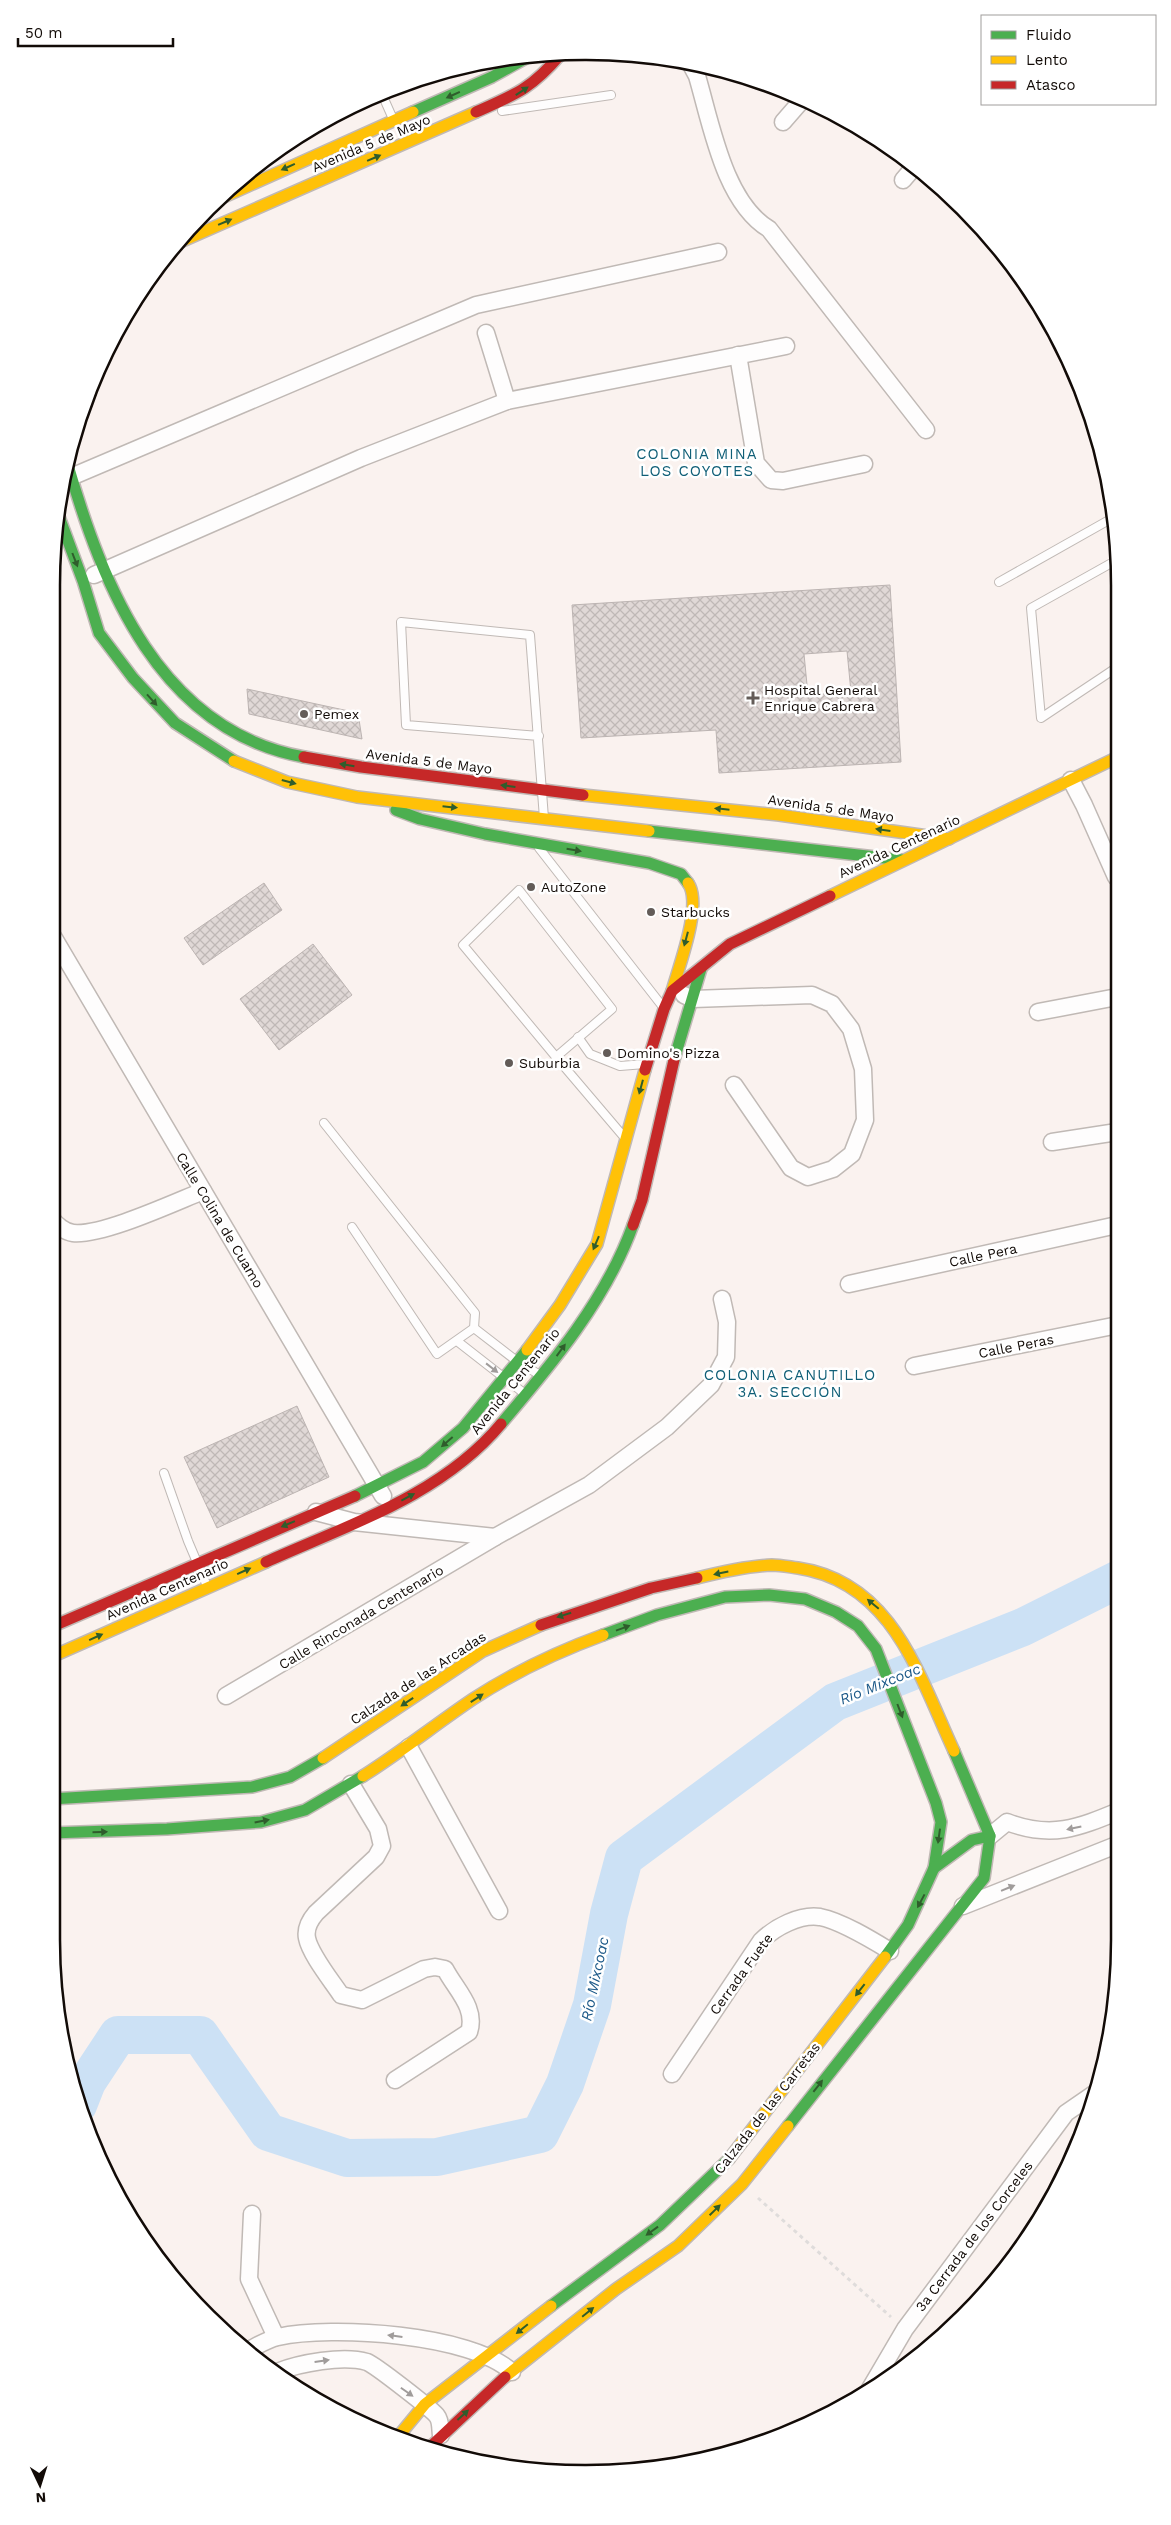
<svg xmlns="http://www.w3.org/2000/svg" width="1171" height="2525" font-family="'Work Sans',sans-serif">
<style>
.lines{fill:none;stroke-linecap:round;stroke-linejoin:round}
.river{stroke:#cce1f5;stroke-width:38}
.building{fill:url(#building-cross-hatch);stroke:#bcb4b2;fill-rule:evenodd}
.lane-casing{stroke:#c0b9b5;stroke-width:10}
.street-casing{stroke:#c0b9b5;stroke-width:19}
.fast-casing{stroke:#c0b9b5;stroke-width:14}
.slow-casing{stroke:#c0b9b5;stroke-width:14}
.jam-casing{stroke:#c0b9b5;stroke-width:14}
.path{stroke:#dfdcdb;stroke-width:3;stroke-dasharray:4 4;stroke-linecap:butt}
.lane{stroke:#fefdfd;stroke-width:8}
.street{stroke:#fefdfd;stroke-width:16}
.fast{stroke:#4caf50;stroke-width:11}
.slow{stroke:#ffc107;stroke-width:11}
.jam{stroke:#c62828;stroke-width:11}
.oneway{fill:#2f5d2c}
.oneway2{fill:#a09c9b}
.poi-dot{fill:#635c58;stroke:#fff;stroke-width:2}
.labels{text-anchor:middle;dominant-baseline:central;stroke-width:5;stroke-linejoin:round;paint-order:stroke}
.street-label{font-size:14px;fill:#120b07;stroke:#fff}
.poi-label{font-size:14px;fill:#120b07;stroke:#fff;text-anchor:start}
.neighbourhood-label{font-size:15px;letter-spacing:1px;fill:#105f77;stroke:#fff}
.water-label{font-size:15px;font-style:italic;fill:#1c5988;stroke:#fff}
.rim{fill:none;stroke:#120b07;stroke-width:2.5}
</style>
<defs>
<pattern id="building-cross-hatch" width="8" height="8" patternUnits="userSpaceOnUse" patternTransform="scale(1.25)"><rect width="8" height="8" fill="#e0d8d6"/><path d="M0 0l8 8M0 8l8-8" fill="none" stroke="#bfb8b6"/></pattern>
</defs>
<rect width="100%" height="100%" fill="#faf2ef"/>
<g class="lines">
<path class="river" d="M78,2105l9,-23 31,-47h82l68,97 79,26 90,-1 103,-23 25,-50 27,-79 17,-91 15,-56 211,-156 188,-75 96,-48"/>
</g>
<g class="building">
<path d="M890,585l11,177 -182,11 -3,-43 -135,8 -9,-133zM847,651l4,41 -43,3 -4,-41z"/>
<path d="M247,689l111,24 4,26 -113,-25z"/>
<path d="M264,883l18,27 -79,55 -19,-27z"/>
<path d="M313,944l39,51 -73,55 -39,-51z"/>
<path d="M297,1406l32,71 -112,51 -33,-71z"/>
</g>
<g class="lines">
<defs>
<g id="lane">
<path d="M381,92l12,27"/>
<path d="M502,111l109,-16"/>
<path d="M1115,561l-84,47 10,110 75,-50"/>
<path d="M999,582l110,-62 6,9"/>
<path d="M539,736l-133,-11 -5,-103 129,13 14,183"/>
<path d="M539,848l124,159"/>
<path d="M519,890l93,119 -56,48 -93,-112z"/>
<path d="M578,1037l12,17 30,12 25,-2"/>
<path d="M556,1057l68,80"/>
<path d="M324,1123l151,190 -1,15 -37,26 -85,-127"/>
<path d="M474,1328l44,34 22,13"/>
<path d="M457,1341l68,53"/>
<path d="M164,1473l24,68 19,45"/>
</g>
<g id="street">
<path d="M689,61l8,15c14,47 27,126 72,153l157,201"/>
<path d="M783,122l20,-23"/>
<path d="M903,180l12,-14"/>
<path d="M486,333l21,68"/>
<path d="M738,355l18,108 15,17 12,1 81,-17"/>
<path d="M63,476l8,1 405,-172 242,-53"/>
<path d="M94,575l267,-117 146,-57 279,-55"/>
<path d="M1071,780l13,25 32,72"/>
<path d="M51,933l332,563"/>
<path d="M684,995l9,4 119,-4 20,9 19,25 12,40 2,51 -13,34 -19,15 -25,8 -17,-9 -57,-83"/>
<path d="M1038,1012l79,-15"/>
<path d="M1052,1142l65,-10"/>
<path d="M51,1218c5,7 14,14 22,15 29,3 100,-30 130,-42"/>
<path d="M849,1284l268,-59"/>
<path d="M914,1366l204,-41"/>
<path d="M316,1512l38,10 141,15"/>
<path d="M226,1696l269,-159 94,-52 78,-58 44,-42 15,-28 1,-35 -5,-23"/>
<path d="M409,1747l90,164"/>
<path d="M351,1784l27,45 4,17 -6,11 -60,56c-6,7 -11,15 -9,25 3,16 24,42 34,57l21,5 62,-31 11,-2 10,2c11,21 32,39 24,63l-74,48"/>
<path d="M990,1836l17,-14c44,17 71,6 112,-11"/>
<path d="M963,1906l156,-62"/>
<path d="M672,2074l89,-133c14,-14 39,-27 59,-24 21,4 52,23 70,34"/>
<path d="M252,2214l-3,65 27,58"/>
<path d="M247,2351c10,-5 21,-12 31,-14 53,-12 194,-3 234,35"/>
<path d="M277,2372c23,-9 66,-17 90,-10 8,3 66,48 70,54 4,5 3,13 4,19"/>
<path d="M868,2392l37,-63 161,-216 29,-20"/>
</g>
<g id="fast">
<path d="M413,112l79,-35 36,-20"/>
<path d="M67,462c36,125 93,269 237,295"/>
<path d="M58,514l25,67 16,52 34,45 42,45 59,38"/>
<path d="M396,810l24,9 65,15 164,29 32,11 7,9"/>
<path d="M649,831l253,29"/>
<path d="M674,1060l27,-91"/>
<path d="M501,1424c51,-60 105,-124 132,-199"/>
<path d="M355,1496l68,-34 40,-34 64,-78"/>
<path d="M603,1635l54,-20 68,-18 44,-2 36,4 31,13 22,14 18,23 60,154 5,19 -7,46"/>
<path d="M51,1799l201,-12 38,-10 33,-19"/>
<path d="M51,1833l116,-4 94,-7 44,-12 58,-34"/>
<path d="M885,1957l23,-32 26,-57 38,-28 18,-4"/>
<path d="M788,2126l196,-248 6,-42 -36,-85"/>
<path d="M551,2306l109,-81 69,-66"/>
</g>
<g id="slow">
<path d="M219,199l194,-87"/>
<path d="M180,242l296,-130"/>
<path d="M234,761l53,21 70,15 292,34"/>
<path d="M583,795l196,20 170,24"/>
<path d="M830,896l286,-138"/>
<path d="M672,991c7,-25 31,-87 16,-108"/>
<path d="M527,1350l33,-45 37,-61 48,-174"/>
<path d="M697,1578c24,-6 50,-12 75,-13 8,0 18,2 26,3 95,14 121,108 156,183"/>
<path d="M51,1657l215,-95"/>
<path d="M323,1758l160,-107 58,-26"/>
<path d="M363,1776c38,-24 73,-52 110,-77 40,-26 86,-48 130,-64"/>
<path d="M729,2159l156,-202"/>
<path d="M505,2377l111,-88 62,-43 64,-62 46,-58"/>
<path d="M397,2438l28,-34 126,-98"/>
</g>
<g id="jam">
<path d="M476,112c41,-18 56,-24 85,-58"/>
<path d="M304,757l57,10 222,28"/>
<path d="M645,1070l19,-61 8,-18 58,-47 100,-48"/>
<path d="M633,1225l9,-25 32,-140"/>
<path d="M266,1562c82,-37 176,-67 235,-138"/>
<path d="M541,1625l110,-37 46,-10"/>
<path d="M51,1627l304,-131"/>
<path d="M428,2449l77,-72"/>
</g>
</defs>
<use href="#lane" class="lane-casing"/>
<use href="#street" class="street-casing"/>
<use href="#fast" class="fast-casing"/>
<use href="#slow" class="slow-casing"/>
<use href="#jam" class="jam-casing"/>
<path class="path" d="M758,2198l133,119"/>
<use href="#lane" class="lane"/>
<use href="#street" class="street"/>
<use href="#fast" class="fast"/>
<use href="#slow" class="slow"/>
<use href="#jam" class="jam"/>
</g>
<defs><path id="oneway-solid" d="M-6-.8H1V-3.2L6.5 0L1 3.2V.8H-6Z" transform="scale(1.25)"/></defs>
<g class="oneway">
<use href="#oneway-solid" transform="translate(522 91) rotate(-33)"/>
<use href="#oneway-solid" transform="translate(453 95) rotate(156)"/>
<use href="#oneway-solid" transform="translate(374 158) rotate(-23)"/>
<use href="#oneway-solid" transform="translate(288 167) rotate(156)"/>
<use href="#oneway-solid" transform="translate(225 222) rotate(-23)"/>
<use href="#oneway-solid" transform="translate(75 560) rotate(69)"/>
<use href="#oneway-solid" transform="translate(152 700) rotate(48)"/>
<use href="#oneway-solid" transform="translate(347 765) rotate(-171)"/>
<use href="#oneway-solid" transform="translate(289 782) rotate(15)"/>
<use href="#oneway-solid" transform="translate(508 786) rotate(-173)"/>
<use href="#oneway-solid" transform="translate(450 807) rotate(6)"/>
<use href="#oneway-solid" transform="translate(722 809) rotate(-174)"/>
<use href="#oneway-solid" transform="translate(883 830) rotate(-172)"/>
<use href="#oneway-solid" transform="translate(574 850) rotate(10)"/>
<use href="#oneway-solid" transform="translate(686 939) rotate(105)"/>
<use href="#oneway-solid" transform="translate(641 1087) rotate(105)"/>
<use href="#oneway-solid" transform="translate(596 1243) rotate(113)"/>
<use href="#oneway-solid" transform="translate(561 1350) rotate(-54)"/>
<use href="#oneway-solid" transform="translate(447 1442) rotate(139)"/>
<use href="#oneway-solid" transform="translate(408 1497) rotate(-28)"/>
<use href="#oneway-solid" transform="translate(288 1524) rotate(157)"/>
<use href="#oneway-solid" transform="translate(244 1571) rotate(-24)"/>
<use href="#oneway-solid" transform="translate(721 1573) rotate(168)"/>
<use href="#oneway-solid" transform="translate(873 1604) rotate(-140)"/>
<use href="#oneway-solid" transform="translate(564 1615) rotate(163)"/>
<use href="#oneway-solid" transform="translate(623 1628) rotate(-20)"/>
<use href="#oneway-solid" transform="translate(96 1637) rotate(-24)"/>
<use href="#oneway-solid" transform="translate(477 1698) rotate(-33)"/>
<use href="#oneway-solid" transform="translate(407 1702) rotate(146)"/>
<use href="#oneway-solid" transform="translate(900 1711) rotate(69)"/>
<use href="#oneway-solid" transform="translate(262 1821) rotate(-11)"/>
<use href="#oneway-solid" transform="translate(100 1832) rotate(-2)"/>
<use href="#oneway-solid" transform="translate(939 1836) rotate(98)"/>
<use href="#oneway-solid" transform="translate(921 1901) rotate(118)"/>
<use href="#oneway-solid" transform="translate(860 1990) rotate(128)"/>
<use href="#oneway-solid" transform="translate(818 2086) rotate(-52)"/>
<use href="#oneway-solid" transform="translate(715 2210) rotate(-44)"/>
<use href="#oneway-solid" transform="translate(652 2231) rotate(144)"/>
<use href="#oneway-solid" transform="translate(588 2312) rotate(-39)"/>
<use href="#oneway-solid" transform="translate(522 2329) rotate(141)"/>
<use href="#oneway-solid" transform="translate(463 2415) rotate(-42)"/>
</g>
<g class="oneway2">
<use href="#oneway-solid" transform="translate(492 1368) rotate(38)"/>
<use href="#oneway-solid" transform="translate(1074 1828) rotate(168)"/>
<use href="#oneway-solid" transform="translate(1008 1888) rotate(-22)"/>
<use href="#oneway-solid" transform="translate(395 2336) rotate(-173)"/>
<use href="#oneway-solid" transform="translate(322 2361) rotate(-8)"/>
<use href="#oneway-solid" transform="translate(407 2392) rotate(35)"/>
</g>
<g class="poi-dot">
<path d="M750.5 690.5h5v5h5v5h-5v5h-5v-5h-5v-5h5z"/>
<circle cx="304" cy="714" r="5"/>
<circle cx="531" cy="887" r="5"/>
<circle cx="651" cy="912" r="5"/>
<circle cx="607" cy="1053" r="5"/>
<circle cx="509" cy="1063" r="5"/>
</g>
<g class="labels">
<g class="street-label">
<text transform="translate(371 143) rotate(-23)">Avenida 5 de Mayo</text>
<text transform="translate(429 761) rotate(7)">Avenida 5 de Mayo</text>
<text transform="translate(831 808) rotate(8)">Avenida 5 de Mayo</text>
<text transform="translate(899 846) rotate(-25)">Avenida Centenario</text>
<text transform="translate(220 1220) rotate(59)">Calle Colina de Cuamo</text>
<text transform="translate(983 1255) rotate(-12)">Calle Pera</text>
<text transform="translate(1016 1346) rotate(-11)">Calle Peras</text>
<text transform="translate(515 1381) rotate(-51)">Avenida Centenario</text>
<text transform="translate(167 1589) rotate(-24)">Avenida Centenario</text>
<text transform="translate(361 1617) rotate(-31)">Calle Rinconada Centenario</text>
<text transform="translate(418 1678) rotate(-33)">Calzada de las Arcadas</text>
<text transform="translate(741 1974) rotate(-54)">Cerrada Fuete</text>
<text transform="translate(767 2108) rotate(-52)">Calzada de las Carretas</text>
<text transform="translate(974 2236) rotate(-53)">3a Cerrada de los Corceles</text>
</g>
<g class="poi-label">
<text x="764" y="690">Hospital General<tspan x="764" dy="16">Enrique Cabrera</tspan></text>
<text x="314" y="714">Pemex</text>
<text x="541" y="887">AutoZone</text>
<text x="661" y="912">Starbucks</text>
<text x="617" y="1053">Domino's Pizza</text>
<text x="519" y="1063">Suburbia</text>
</g>
<g class="neighbourhood-label">
<text x="697" y="454">COLONIA MINA<tspan x="697" dy="17">LOS COYOTES</tspan></text>
<text x="790" y="1375">COLONIA CANUTILLO<tspan x="790" dy="17">3A. SECCIÓN</tspan></text>
</g>
<g class="water-label">
<text transform="translate(880 1684) rotate(-22)">Río Mixcoac</text>
<text transform="translate(595 1979) rotate(-78)">Río Mixcoac</text>
</g>
</g>
<path d="M0 0H1171V2525H0ZM585 60H586A525 525 0 0 1 1111 585V1940A525 525 0 0 1 586 2465H585A525 525 0 0 1 60 1940V585A525 525 0 0 1 585 60Z" fill="#fff" fill-rule="evenodd"/>
<path class="rim" d="M585 60H586A525 525 0 0 1 1111 585V1940A525 525 0 0 1 586 2465H585A525 525 0 0 1 60 1940V585A525 525 0 0 1 585 60Z"/>
<rect x="981" y="15" width="175" height="90" fill="#ffffff" stroke="#a09d9c"/>
<rect x="991" y="31" width="25" height="8" fill="#4caf50" stroke="#a09d9c"/>
<text x="1026" y="40" font-size="15" fill="#120b07">Fluido</text>
<rect x="991" y="56" width="25" height="8" fill="#ffc107" stroke="#a09d9c"/>
<text x="1026" y="65" font-size="15" fill="#120b07">Lento</text>
<rect x="991" y="81" width="25" height="8" fill="#c62828" stroke="#a09d9c"/>
<text x="1026" y="90" font-size="15" fill="#120b07">Atasco</text>
<g transform="translate(40 2485) rotate(176)" stroke="#ffffff" stroke-width="4" paint-order="stroke">
<path d="M0-4L9 19L0 12L-9 19Z" fill="#120b07"/>
<text y="-8" font-size="14" font-weight="bold" text-anchor="middle" fill="#120b07">N</text>
</g>
<path d="M18 38v8h155v-8" fill="none" stroke="#120b07" stroke-width="2.5"/>
<text x="25" y="38" font-size="15" fill="#120b07" stroke="#ffffff" stroke-width="4" paint-order="stroke">50 m</text>
</svg>
